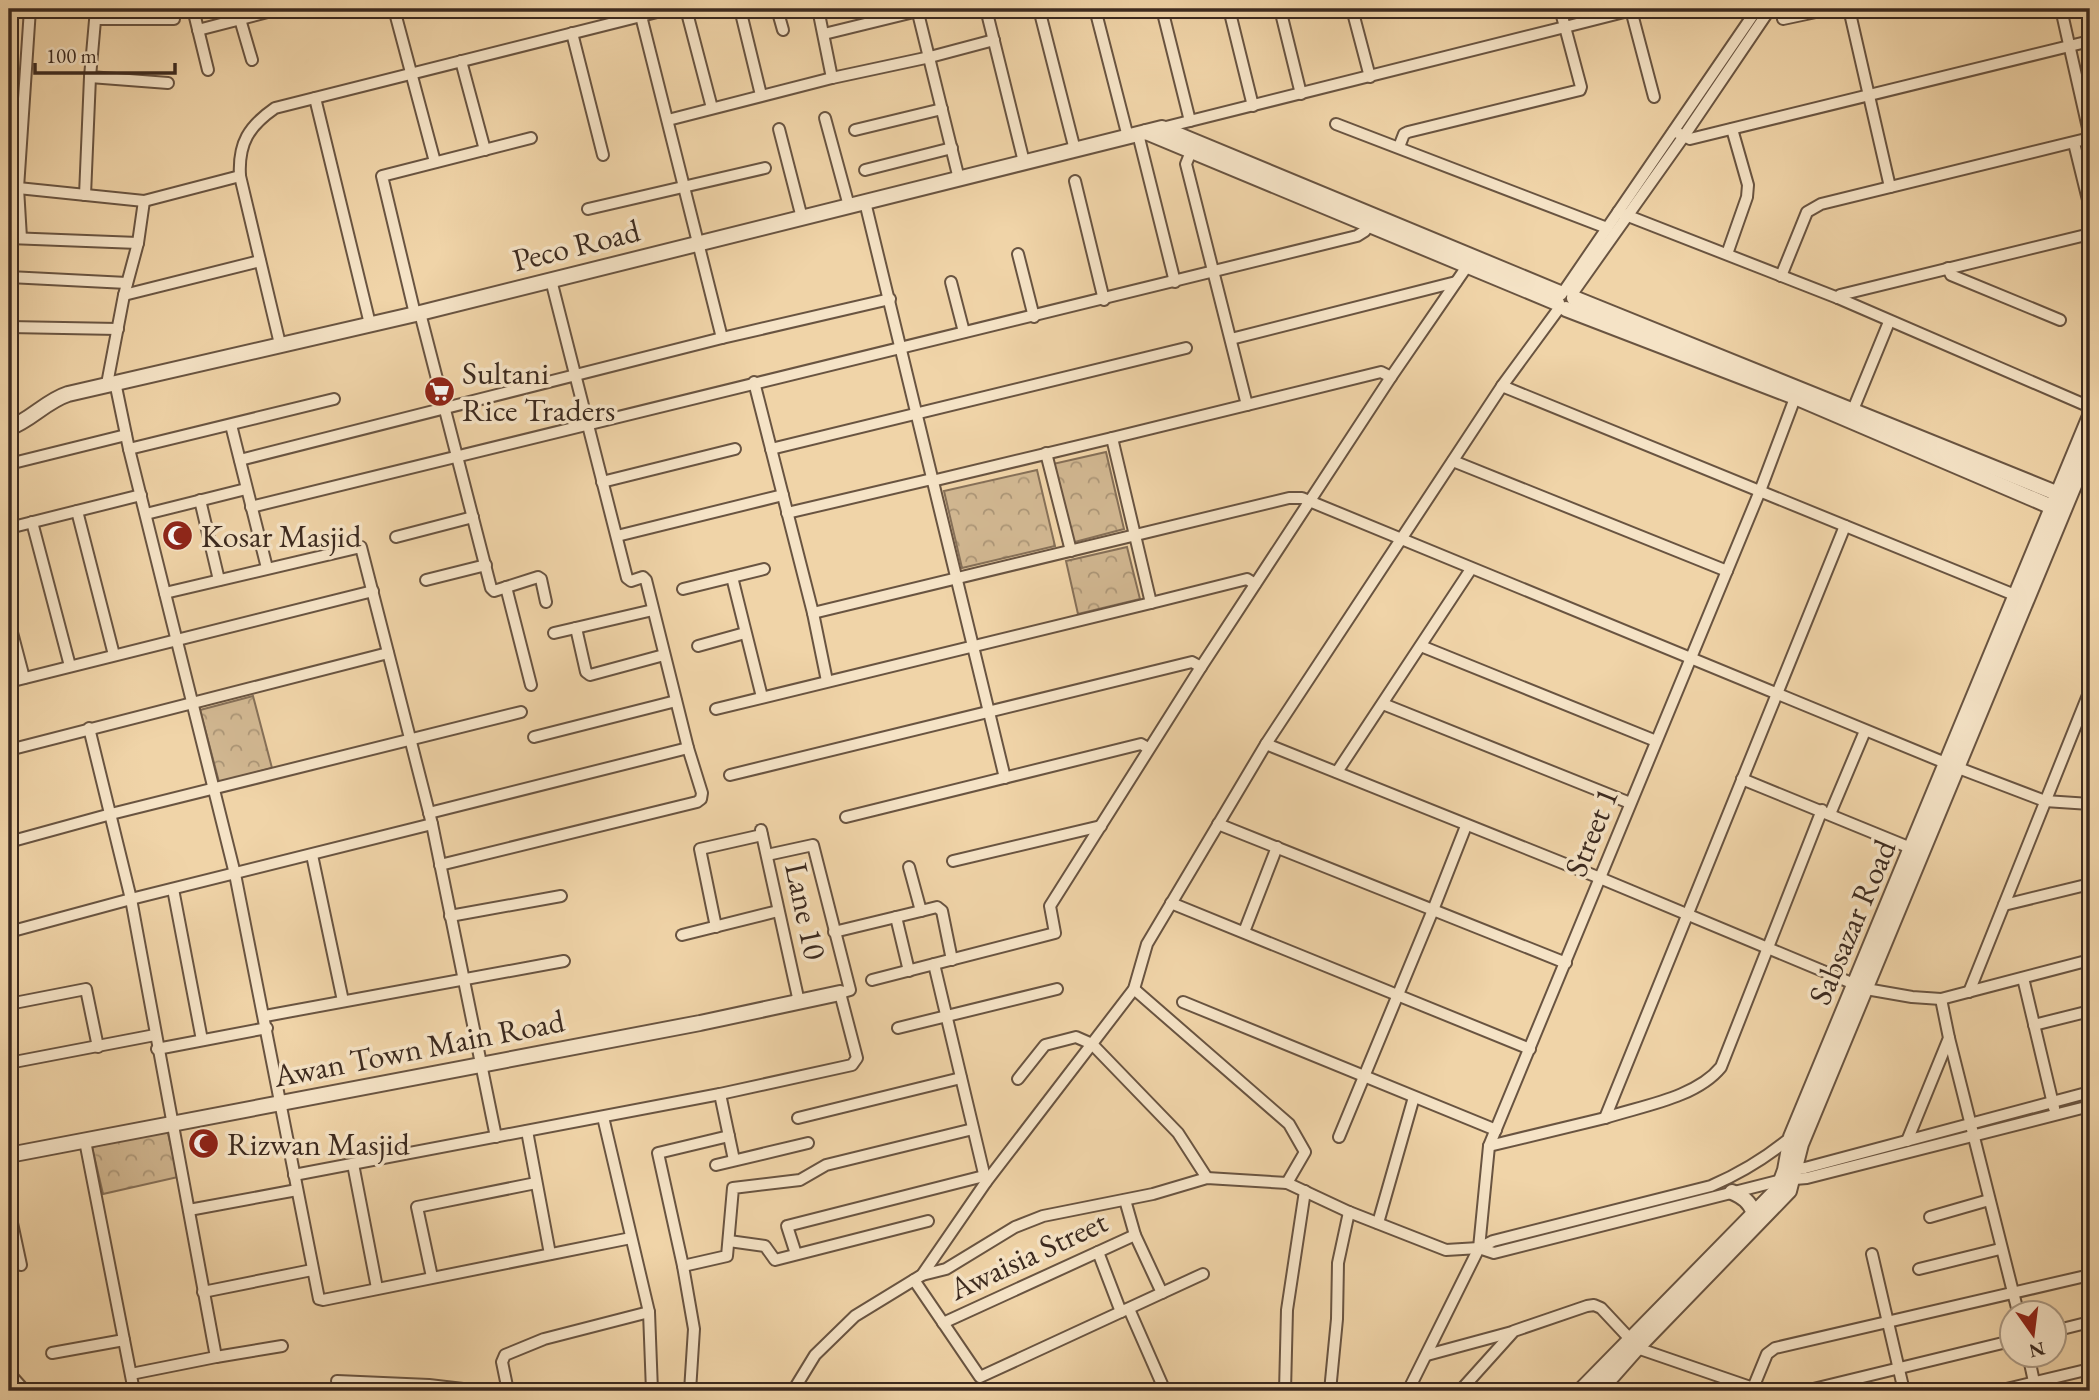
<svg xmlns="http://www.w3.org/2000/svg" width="2099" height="1400" font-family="'EB Garamond',serif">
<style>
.forest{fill:url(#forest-crowns);stroke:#867058;stroke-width:2}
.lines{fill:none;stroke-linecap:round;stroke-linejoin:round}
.minor-casing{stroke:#695441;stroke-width:14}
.tertiary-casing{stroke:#695441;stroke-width:18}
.minor{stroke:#f5e3c6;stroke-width:10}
.tertiary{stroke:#f5e3c6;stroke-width:14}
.labels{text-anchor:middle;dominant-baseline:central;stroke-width:7;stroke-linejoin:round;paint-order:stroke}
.street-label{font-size:32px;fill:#3c2a1f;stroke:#f5e3c6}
.poi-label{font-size:32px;fill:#3c2a1f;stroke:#f5e3c6;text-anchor:start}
</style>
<defs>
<pattern id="forest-crowns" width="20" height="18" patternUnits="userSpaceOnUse" patternTransform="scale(1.75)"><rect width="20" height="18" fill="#d1b791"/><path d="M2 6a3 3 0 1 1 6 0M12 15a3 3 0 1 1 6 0" fill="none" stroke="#ab9576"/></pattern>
</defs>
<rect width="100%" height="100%" fill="#f0d4a8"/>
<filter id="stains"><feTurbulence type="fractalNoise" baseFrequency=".00286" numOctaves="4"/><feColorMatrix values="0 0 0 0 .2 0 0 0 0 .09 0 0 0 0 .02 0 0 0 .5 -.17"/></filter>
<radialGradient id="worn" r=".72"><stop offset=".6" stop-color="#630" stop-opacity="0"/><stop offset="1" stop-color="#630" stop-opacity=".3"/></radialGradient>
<g class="forest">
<path d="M1106,452l18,77 -53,14 -18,-79z"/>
<path d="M1037,470l18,76 -93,22 -18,-77z"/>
<path d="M1127,547l13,52 -62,15 -12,-53z"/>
<path d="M253,696l19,72 -53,14 -19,-72z"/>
<path d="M167,1129l11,48 -75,17 -11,-47z"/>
</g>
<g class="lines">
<defs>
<g id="minor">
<path d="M193,9l15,61"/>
<path d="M237,9l15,51"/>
<path d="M394,9l41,153"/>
<path d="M686,9l26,99"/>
<path d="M740,9l21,86"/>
<path d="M777,9l6,21"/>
<path d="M818,9l14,69"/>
<path d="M917,9l42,170"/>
<path d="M986,9l38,153"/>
<path d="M1039,9l36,141"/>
<path d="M1095,9l33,128"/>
<path d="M1162,9l28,112"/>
<path d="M1229,9l24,97"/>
<path d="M1280,9l21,85"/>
<path d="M1352,9l18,68"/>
<path d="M1560,9l5,18 71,-18"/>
<path d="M1849,9l41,178"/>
<path d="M2061,9l29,128"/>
<path d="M1631,10l23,87"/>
<path d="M641,16l81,322"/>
<path d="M96,19h78"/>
<path d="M1783,19l47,-10"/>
<path d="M198,30l81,-21"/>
<path d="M572,33l31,122"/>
<path d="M824,34l94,-23"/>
<path d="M461,61l24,89"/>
<path d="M90,77l78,6"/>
<path d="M315,98l55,226"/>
<path d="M825,118l24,88"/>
<path d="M668,120l164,-42 98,-21 64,-17"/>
<path d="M1336,124l271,104"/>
<path d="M1162,128l403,-101 16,60 -1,3 -172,42 -4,2 -5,13"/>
<path d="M779,129l23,89"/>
<path d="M855,130l87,-21"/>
<path d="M1674,131l16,8 400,-98"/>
<path d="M1138,134l37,148"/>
<path d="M2074,143l16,65"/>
<path d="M1194,144l-8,20 61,241"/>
<path d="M865,170l87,-22"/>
<path d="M1075,181l29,119"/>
<path d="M18,188l126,13 96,-25"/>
<path d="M85,195l5,-118 6,-68"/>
<path d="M865,202l140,576"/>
<path d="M588,209l177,-41"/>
<path d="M1618,212l220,86 252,109"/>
<path d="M9,238l129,5"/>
<path d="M21,238l-3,-50 12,-179"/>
<path d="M1018,254l16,63"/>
<path d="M1727,254l20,-57 1,-12 -16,-56"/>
<path d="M1948,268l3,7 109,45"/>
<path d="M1781,276l26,-64 14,-8 269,-66"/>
<path d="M9,277l118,6"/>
<path d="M951,282l13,50"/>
<path d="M1564,291l193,-282"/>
<path d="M1572,294l112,-158 86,-127"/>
<path d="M124,295l136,-34"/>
<path d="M1838,298l2,-3 250,-61"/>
<path d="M420,313l71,275 3,3 44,-14 3,2 5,23"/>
<path d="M415,314l-33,-138 149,-38"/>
<path d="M9,327l109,2"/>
<path d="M1231,339l225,-57"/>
<path d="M280,344l-40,-168c-2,-33 9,-50 35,-68l394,-99"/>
<path d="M115,382l14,67 106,425 84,425 4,1 308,-62"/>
<path d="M754,382l59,231 14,68"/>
<path d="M107,384l17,-89 14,-52 6,-42"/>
<path d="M1502,386l520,212"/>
<path d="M1850,417l39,-95"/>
<path d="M231,425l36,143"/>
<path d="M1112,438l269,-66 10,5"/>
<path d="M129,449l205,-50"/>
<path d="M771,449l415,-101"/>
<path d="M1046,453l25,98"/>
<path d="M240,460l482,-122 168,-39"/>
<path d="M1453,461l274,110"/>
<path d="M9,464l117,-29"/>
<path d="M932,481l180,-43 39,165 96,-24 8,5"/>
<path d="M602,482l133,-33"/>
<path d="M200,500l19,80"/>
<path d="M251,507l1106,-271 8,-5 7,-13"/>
<path d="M77,511l37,144"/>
<path d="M787,513l145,-34"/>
<path d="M146,514l100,-25"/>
<path d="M32,522l38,144"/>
<path d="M9,528l132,-33"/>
<path d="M617,536l166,-41"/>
<path d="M396,537l77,-20"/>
<path d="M732,577l30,120"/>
<path d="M426,580l60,-15"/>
<path d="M506,587l25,98"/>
<path d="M683,589l81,-20"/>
<path d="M165,593l196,-46 71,277 64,313"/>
<path d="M813,613l476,-115h13l646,266 97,37 45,3"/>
<path d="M9,621l15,57"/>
<path d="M576,628l10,44 4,3 74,-20"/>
<path d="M554,633l99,-23"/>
<path d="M698,646l47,-13"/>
<path d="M1421,646l235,95"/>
<path d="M9,682l364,-91"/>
<path d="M1383,704l247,99"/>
<path d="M716,709l435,-106"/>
<path d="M89,728l42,171 85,458 -85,17"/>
<path d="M534,737l142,-36"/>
<path d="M1266,744l334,134 266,111 46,8 29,2 149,-39"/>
<path d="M9,750l379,-97"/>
<path d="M1337,772l134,-203"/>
<path d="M730,775l462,-113 9,5"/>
<path d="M1742,779l176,72"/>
<path d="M1822,810l-101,257c-25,31 -80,39 -116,51l240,-592"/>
<path d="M429,813l259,-65"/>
<path d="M1830,814l35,-83"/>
<path d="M846,817l295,-73 7,4"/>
<path d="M1218,824l348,139"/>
<path d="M761,830l38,172"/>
<path d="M9,842l102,-28 410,-102"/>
<path d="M312,855l31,146"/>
<path d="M953,861l148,-35"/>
<path d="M440,865l257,-63 4,-3 1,-6 -14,-45 -42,-168 -3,-3 -12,4 -4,-3 -76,-298"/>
<path d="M909,867l12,44 16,-4 5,4 10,49"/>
<path d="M173,889l29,151"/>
<path d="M1171,903l359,146"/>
<path d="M2004,905l86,-21"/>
<path d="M450,916l111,-20"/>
<path d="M896,917l13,54"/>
<path d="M716,927l-16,-78 62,-14"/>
<path d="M9,932l122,-33 301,-75"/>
<path d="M834,932l87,-21"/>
<path d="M1244,932l33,-85"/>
<path d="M682,935l96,-24"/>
<path d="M934,964l52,218"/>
<path d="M2023,978l31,130"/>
<path d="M872,980l183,-47 -5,-27 151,-239 190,-290 79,-115"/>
<path d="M1134,989l155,135 16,28 -18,31"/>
<path d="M1969,992l121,-302"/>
<path d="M1183,1002l313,128"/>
<path d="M9,1004l77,-15 12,58"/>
<path d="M265,1016l299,-55"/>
<path d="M2034,1025l56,-14"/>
<path d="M898,1028l159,-39"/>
<path d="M1949,1038l69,274"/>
<path d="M157,1049l110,-21"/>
<path d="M9,1063l146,-28"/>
<path d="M1018,1079l27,-34 31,-8 16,7 86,89 29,45"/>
<path d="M720,1094l14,66"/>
<path d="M603,1117l46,195 3,79"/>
<path d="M798,1118l163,-40"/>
<path d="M527,1131l23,123"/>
<path d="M1339,1137l94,-227 33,-84"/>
<path d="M85,1141l49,250"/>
<path d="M1907,1141l42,-103 -8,-39"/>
<path d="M1489,1146l116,-28"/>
<path d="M353,1164l24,124"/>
<path d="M716,1165l92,-22"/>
<path d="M1788,1170l17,-2 285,-76"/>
<path d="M294,1175l426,-81 132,-29 5,-7 -17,-65 10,-3 -37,-145 -46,10"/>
<path d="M1125,1200l10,35 27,58"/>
<path d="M9,1209l12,56"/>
<path d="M189,1210l108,-20"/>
<path d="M1930,1217l59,-17"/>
<path d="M1378,1223l36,-126"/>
<path d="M729,1241l36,5 10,14 153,-39"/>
<path d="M1479,1248l14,-7 218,-55c30,-13 55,-28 80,-49"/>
<path d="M1098,1252l23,60"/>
<path d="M796,1254l-9,-28 197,-50"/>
<path d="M1872,1254l32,137"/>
<path d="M683,1266l44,-10 6,-68 67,-8 26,-15 147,-36"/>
<path d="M1919,1269l81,-20"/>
<path d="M922,1275l24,-6 69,-42 28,-11 110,-22 54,-16 80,5 62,29 97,38 33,-2 15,5 288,-73 25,-2 283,-72"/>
<path d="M432,1277l-15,-70 119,-24"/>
<path d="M914,1280l66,97 223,-103"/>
<path d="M203,1292l109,-22"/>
<path d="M1129,1309l36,82"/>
<path d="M943,1323l192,-88"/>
<path d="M2054,1331l36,-9"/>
<path d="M1637,1348l125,43"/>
<path d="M52,1353l72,-13"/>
<path d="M2028,1354l8,37"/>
<path d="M1427,1355l85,-23"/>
<path d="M216,1357l66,-11"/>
<path d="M9,1373l16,18"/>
<path d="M337,1381l92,4 51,6"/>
<path d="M1753,1388l14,-34 8,-6 315,-73"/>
<path d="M508,1391l-6,-29 3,-7 39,-16 105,-27"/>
<path d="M690,1391l4,-62 -11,-63 -25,-113 71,-17"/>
<path d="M793,1391l22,-36 40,-39 67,-41 64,-93 148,-193 13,-45 119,-200 236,-358 58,-79"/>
<path d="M1285,1391l2,-81 18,-119"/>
<path d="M1330,1391l7,-72 1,-56 11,-51"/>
<path d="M1408,1391l71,-143 10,-102 271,-655 38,-101"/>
<path d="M1460,1391l54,-60 73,-25 7,-1 7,3 29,31"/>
<path d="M1805,1391l206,-50"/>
<path d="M1998,1391l92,-22"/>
</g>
<g id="tertiary">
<path d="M1146,132l411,171"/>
<path d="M1574,298l492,199"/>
<path d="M1566,309l229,88 264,113"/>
<path d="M9,428c22,-8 37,-27 59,-34l352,-81 742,-185 398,165"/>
<path d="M9,1155l691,-132 140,-30"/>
<path d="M1732,1192c11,5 17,9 22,21"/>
<path d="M1580,1391l198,-202 7,-19 6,-33 299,-721"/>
<path d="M1599,1391l38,-43 152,-157 12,-47 289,-697"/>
</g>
</defs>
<use href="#minor" class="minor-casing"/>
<use href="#tertiary" class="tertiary-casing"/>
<use href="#minor" class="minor"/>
<use href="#tertiary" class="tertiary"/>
</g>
<defs>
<symbol id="supermarket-disc" viewBox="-11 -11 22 22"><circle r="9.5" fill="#8f2418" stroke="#f5e3c6"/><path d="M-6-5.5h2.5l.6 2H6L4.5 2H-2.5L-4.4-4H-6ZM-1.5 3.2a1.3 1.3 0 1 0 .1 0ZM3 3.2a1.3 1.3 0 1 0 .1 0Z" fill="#fff"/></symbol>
<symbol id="mosque-disc" viewBox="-11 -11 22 22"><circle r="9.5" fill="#8f2418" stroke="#f5e3c6"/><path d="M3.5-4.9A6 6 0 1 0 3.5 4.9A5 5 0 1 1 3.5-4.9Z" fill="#fff"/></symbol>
</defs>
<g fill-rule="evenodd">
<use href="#supermarket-disc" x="422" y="374" width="35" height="35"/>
<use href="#mosque-disc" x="160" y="518" width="35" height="35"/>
<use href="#mosque-disc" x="186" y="1126" width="35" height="35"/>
</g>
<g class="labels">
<g class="street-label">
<text transform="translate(576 245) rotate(-14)">Peco Road</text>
<text transform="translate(1591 832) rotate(-68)">Street 1</text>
<text transform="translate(806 911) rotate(78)">Lane 10</text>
<text transform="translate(1852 922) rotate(-67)">Sabsazar Road</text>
<text transform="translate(419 1048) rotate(-11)">Awan Town Main Road</text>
<text transform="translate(1028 1255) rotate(-25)">Awaisia Street</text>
</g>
<g class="poi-label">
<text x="462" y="373">Sultani<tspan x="462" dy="37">Rice Traders</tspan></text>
<text x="201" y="536">Kosar Masjid</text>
<text x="227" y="1144">Rizwan Masjid</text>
</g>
</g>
<rect width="2099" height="1400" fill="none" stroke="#f0d4a8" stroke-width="35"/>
<rect x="10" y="10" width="2078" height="1379" fill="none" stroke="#3c2a1f" stroke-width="3.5"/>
<rect x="18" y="18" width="2064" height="1365" fill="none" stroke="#3c2a1f" stroke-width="2"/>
<g transform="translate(2033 1334) rotate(166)"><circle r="33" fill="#f5e3c6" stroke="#ab9983" stroke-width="2"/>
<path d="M0-5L12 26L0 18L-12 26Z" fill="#8f2418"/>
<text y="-10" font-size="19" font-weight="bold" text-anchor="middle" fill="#3c2a1f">N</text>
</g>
<path d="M35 63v10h140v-10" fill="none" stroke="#3c2a1f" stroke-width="3.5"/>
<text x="46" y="63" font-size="21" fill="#3c2a1f" stroke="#f5e3c6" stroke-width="5" paint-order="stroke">100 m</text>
<rect width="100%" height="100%" filter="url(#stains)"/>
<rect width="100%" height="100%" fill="url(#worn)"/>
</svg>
